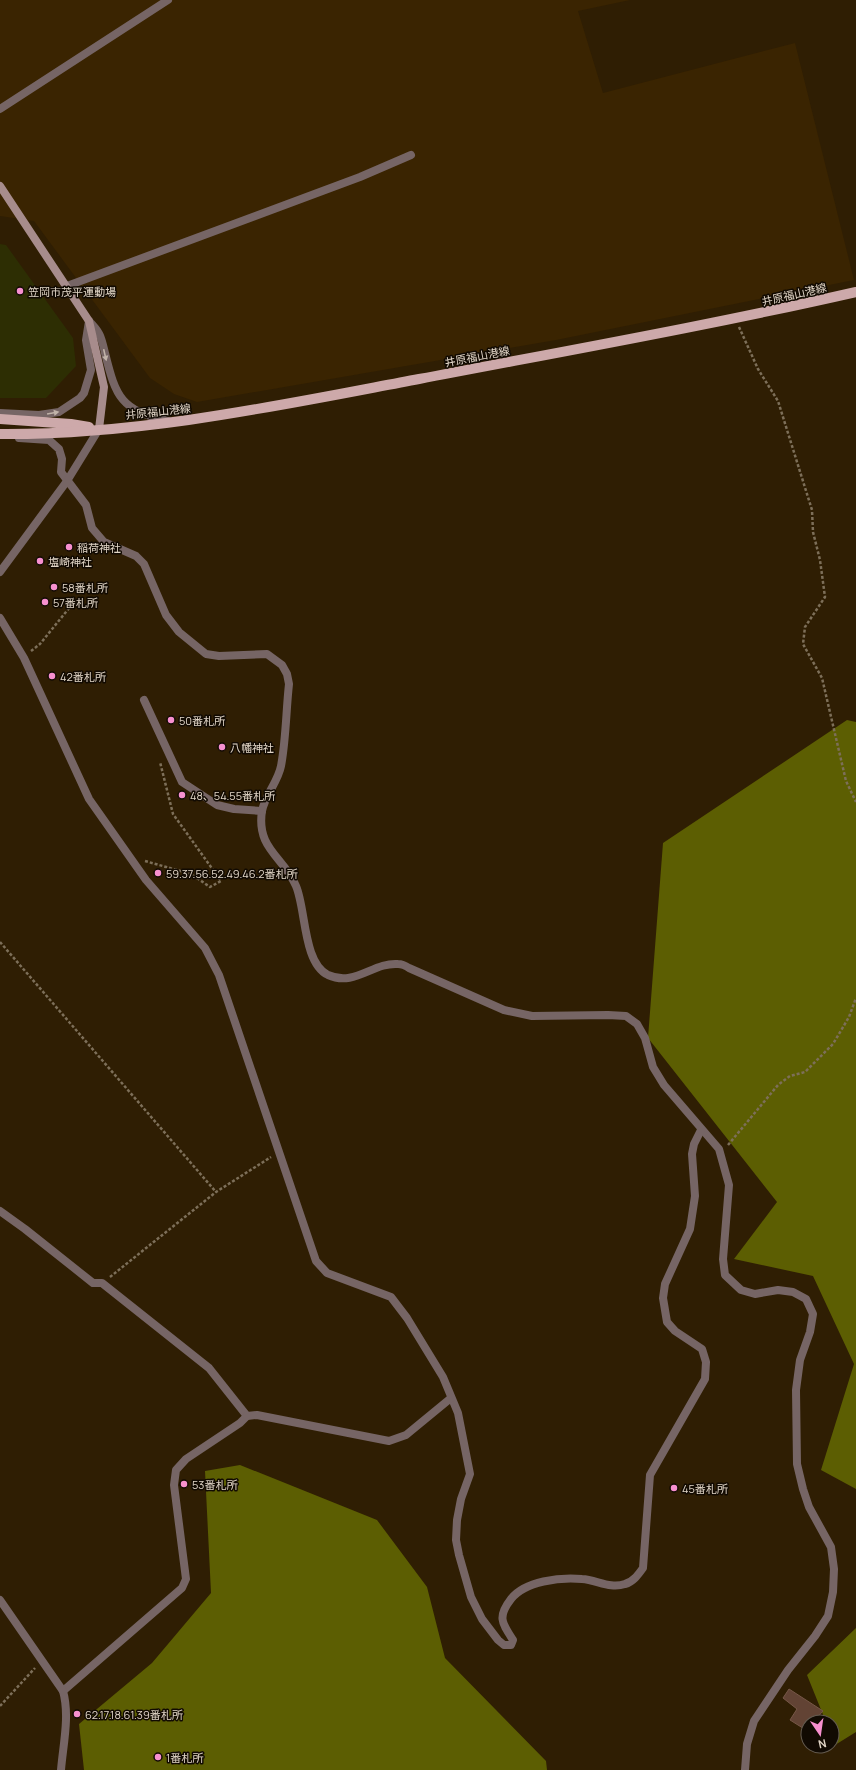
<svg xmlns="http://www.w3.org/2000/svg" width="856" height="1770" font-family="Manrope,'Noto Sans JP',sans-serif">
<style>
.built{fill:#3a2401}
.green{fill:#2d2e03}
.forest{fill:#5c5e02}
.building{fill:#624334;stroke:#765747}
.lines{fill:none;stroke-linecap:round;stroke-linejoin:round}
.path{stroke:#7d6f59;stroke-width:2.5;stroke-dasharray:3 2;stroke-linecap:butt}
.street{stroke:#766565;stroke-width:8}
.secondary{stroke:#a78c8c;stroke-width:8}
.primary{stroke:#cda9aa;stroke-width:10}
.oneway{fill:#c1b3a9}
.poi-dot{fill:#f790cf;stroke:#110a02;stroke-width:1.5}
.labels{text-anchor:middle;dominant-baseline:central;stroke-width:3;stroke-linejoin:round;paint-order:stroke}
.poi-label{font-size:11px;fill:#e1d5c6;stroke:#110a02;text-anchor:start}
.street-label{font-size:11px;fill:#e1d5c6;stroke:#110a02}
</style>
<rect width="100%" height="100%" fill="#2f1e03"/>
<path class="built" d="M0,0h630l-52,11 25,82 192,-50 59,237 -298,60 -359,62 -23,-8 -24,-16 -116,-157 -34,-5z"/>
<path class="green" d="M0,244l6,1 67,93 3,28 -30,32h-46z"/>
<g class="forest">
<path d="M847,720l9,2v767l-35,-19 33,-106 -41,-88 -79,-17 43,-57 -129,-164 15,-195z"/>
<path d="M240,1465l137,55 50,67 18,71 101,103 1,9h-463l-5,-46 73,-61 59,-70 -6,-122z"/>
<path d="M856,1628v104l-21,13 -3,-7v-16h-6l-19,-47z"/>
</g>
<path class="building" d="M789,1689l34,22 -10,11h-5l-2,8 -16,-10 7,-11 -14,-11z"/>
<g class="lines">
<g class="path">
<path d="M739,327l19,42 20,32 34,109 1,22 7,28 5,37 -20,30 -2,17 19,34 24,103 10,21"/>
<path d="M31,651l9,-7 34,-42"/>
<path d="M145,861l46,13 19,13 11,-6 -48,-67 -13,-52"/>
<path d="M0,942l216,250"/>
<path d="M728,1145l50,-60 12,-9 15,-4 28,-28 16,-27 7,-19"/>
<path d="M110,1277l106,-85 55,-35"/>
<path d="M0,1706l35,-38"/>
</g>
<g class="street">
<path d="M0,109l168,-109"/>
<path d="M67,286l293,-109 51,-22"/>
<path d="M89,321c12,12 12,16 16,32 11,45 16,57 63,68"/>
<path d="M0,413l39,2 20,-3 21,-14 4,-5 7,-23 -5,-30 3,-19"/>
<path d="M19,438l30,2 10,9 3,10 -1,13 25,33 6,23 12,14 32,14 8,8 22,51 13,17 27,22 13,2 48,-2 15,11 5,9 2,10c-3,27 -3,56 -8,82 -3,16 -16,29 -19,45 -6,38 22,46 34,75 10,23 7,77 32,89 27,12 45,-13 70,-11 3,0 8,2 11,4l95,42 28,6 76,-1 18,1 11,8 8,14 8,29 11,18 55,64 10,36 -6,74 2,16 16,15 14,4 23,-4 15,2 13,7 7,15 -3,18 -10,28 -4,30 1,74 6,25 6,18 22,40 3,22 -1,23 -5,24 -13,20 -27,34 -34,51 -7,23 -2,26"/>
<path d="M0,572l67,-91 32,-52"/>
<path d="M0,618l24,40 65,141 57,81 59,68 14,27 97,286 11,12 64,24 16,21 36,59 15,36 12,61 -9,25 -4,21 -1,20 3,15 12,42 11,22 16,21 6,5h7l2,-5c-11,-17 -16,-23 -2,-41 14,-18 49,-22 71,-20 15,1 28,10 43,5 8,-2 13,-9 18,-16l7,-93 55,-96 1,-17 -4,-13 -27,-18 -8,-9 -4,-24 2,-14 25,-55 5,-33 -3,-42 2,-10 7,-14"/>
<path d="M144,700l38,82 35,23 17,4 28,2"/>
<path d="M0,1211l25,18 68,54h9l107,85 38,48 -7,7 -54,36 -10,11 -2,15 12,94 -4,9 -119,103"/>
<path d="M247,1416l10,-1 132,26 17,-6 45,-37"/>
<path d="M0,1600l63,91c7,25 0,54 -2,79"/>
</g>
<path class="secondary" d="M0,186l89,135 15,66 -5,42"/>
<g class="primary">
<path d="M0,419l71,5 18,3"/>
<path d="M0,434c142,1 281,-29 419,-55 146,-28 292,-54 437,-87"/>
</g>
</g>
<defs><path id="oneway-solid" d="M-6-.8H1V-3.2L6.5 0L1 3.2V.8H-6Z"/></defs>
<g class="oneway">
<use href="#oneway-solid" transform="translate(105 355) rotate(77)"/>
<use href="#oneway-solid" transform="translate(53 413) rotate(-10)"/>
</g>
<g class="poi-dot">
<circle cx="20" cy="291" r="4"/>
<circle cx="69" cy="547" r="4"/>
<circle cx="40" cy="561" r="4"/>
<circle cx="54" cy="587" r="4"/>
<circle cx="45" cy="602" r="4"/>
<circle cx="52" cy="676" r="4"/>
<circle cx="171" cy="720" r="4"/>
<circle cx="222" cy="747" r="4"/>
<circle cx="182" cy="795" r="4"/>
<circle cx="158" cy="873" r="4"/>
<circle cx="184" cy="1484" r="4"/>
<circle cx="674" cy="1488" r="4"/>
<circle cx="77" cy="1714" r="4"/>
<circle cx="158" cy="1757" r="4"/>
</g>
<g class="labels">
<g class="poi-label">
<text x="28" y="291">笠岡市茂平運動場</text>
<text x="77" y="547">稲荷神社</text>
<text x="48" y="561">塩崎神社</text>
<text x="62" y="587">58番札所</text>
<text x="53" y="602">57番札所</text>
<text x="60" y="676">42番札所</text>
<text x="179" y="720">50番札所</text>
<text x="230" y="747">八幡神社</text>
<text x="190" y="795">48、54.55番札所</text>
<text x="166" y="873">59.37.56.52.49.46.2番札所</text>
<text x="192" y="1484">53番札所</text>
<text x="682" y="1488">45番札所</text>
<text x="85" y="1714">62.17.18.61.39番札所</text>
<text x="166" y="1757">1番札所</text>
</g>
<g class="street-label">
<text transform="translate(794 294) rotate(-13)">井原福山港線</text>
<text transform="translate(477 356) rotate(-11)">井原福山港線</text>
<text transform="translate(158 411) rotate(-6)">井原福山港線</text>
</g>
</g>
<g transform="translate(820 1734) rotate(167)"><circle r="19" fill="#110a02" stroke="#645b50"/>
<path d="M0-3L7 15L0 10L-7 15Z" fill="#f790cf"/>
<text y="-6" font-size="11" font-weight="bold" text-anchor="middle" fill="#e1d5c6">N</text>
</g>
</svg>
